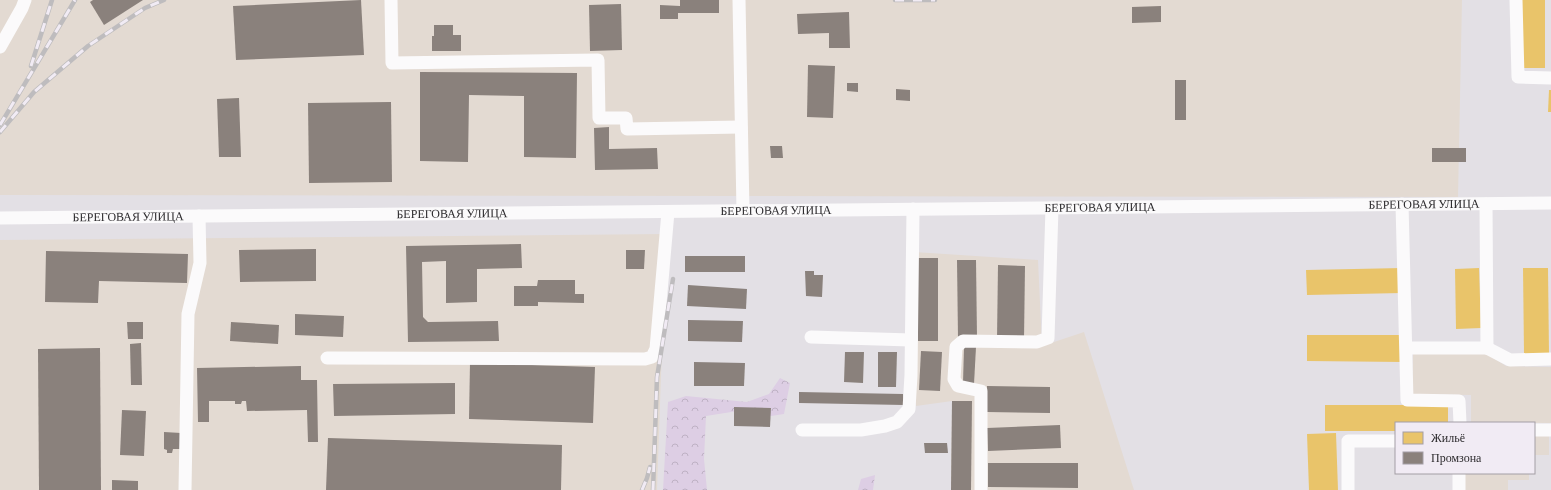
<svg xmlns="http://www.w3.org/2000/svg" width="1551" height="490" font-family="'Crimson Pro',serif">
<style>
.industrial{fill:#e3dad2}
.forest{fill:url(#forest-crowns)}
.homes{fill:#e9c46a}
.industry{fill:#8a817c}
.lines{fill:none;stroke-linecap:round;stroke-linejoin:round}
.minor{stroke:#fbfafb;stroke-width:13}
.rail-casing{stroke:#bebcbe;stroke-width:4.5}
.rail{stroke:#f1ebf4;stroke-width:3;stroke-dasharray:9;stroke-linecap:butt}
.labels{text-anchor:middle;dominant-baseline:central;stroke-width:4;stroke-linejoin:round;paint-order:stroke}
.street-label{font-size:12px;fill:#2d2b2e;stroke:#f1ebf4}
</style>
<defs>
<pattern id="forest-crowns" width="20" height="18" patternUnits="userSpaceOnUse"><rect width="20" height="18" fill="#ddcee4"/><path d="M2 6a3 3 0 1 1 6 0M12 15a3 3 0 1 1 6 0" fill="none" stroke="#beb1c4"/></pattern>
</defs>
<rect width="100%" height="100%" fill="#e3e0e5"/>
<g class="industrial">
<path d="M0,0h1462l-4,197 -1458,-2z"/>
<path d="M666,234l-9,256h-657v-250z"/>
<path d="M914,252l124,8 4,86 42,-14 50,158h-183l1,-89 -36,5z"/>
<path d="M1413,353l74,1 19,12 45,1v56l-80,-1v-27l-59,-1z"/>
<rect x="1534" y="435" width="15" height="20"/>
<path d="M1464,473h65v7h-21v10h-44z"/>
</g>
<g class="forest">
<path d="M780,378l10,5 -6,31 -13,2 -27,-6 -38,6 -2,43 3,31h-44l5,-88 18,-6 61,6 22,-8z"/>
<path d="M875,475l-2,15h-15l3,-11z"/>
</g>
<g class="homes">
<rect x="1521" y="0" width="24" height="68"/>
<path d="M1549,90h2v22h-3z"/>
<path d="M1402,268v25l-95,2 -1,-25z"/>
<path d="M1479,268l2,60 -25,1 -1,-60z"/>
<path d="M1523,268h25l1,86h-25z"/>
<path d="M1307,335h96v27l-96,-1z"/>
<path d="M1325,405h123v18h-52v8h-71z"/>
<path d="M1336,433l2,57h-29l-2,-56z"/>
</g>
<g class="industry">
<path d="M93,0h50l-39,25 -14,-23z"/>
<path d="M361,0l3,55 -128,5 -3,-54z"/>
<path d="M680,0h39v13h-41v6h-18v-14l20,1z"/>
<path d="M621,4l1,46 -32,1 -1,-46z"/>
<path d="M1161,6v16l-29,1v-16z"/>
<path d="M849,12l1,36h-21v-15l-31,1 -1,-20z"/>
<path d="M434,25h19v10h8v16h-29v-15h2z"/>
<path d="M808,65l27,1 -2,52 -26,-1z"/>
<path d="M420,72l157,1 -1,85 -52,-1v-61l-55,-1 -1,67 -48,-1z"/>
<rect x="1175" y="80" width="11" height="40"/>
<path d="M847,83h11v9l-11,-1z"/>
<path d="M896,89l14,1v11l-14,-1z"/>
<path d="M239,98l2,59h-22l-2,-58z"/>
<path d="M391,102l1,80 -83,1 -1,-80z"/>
<path d="M609,127v22l48,-1 1,21 -63,1 -1,-42z"/>
<path d="M770,146h12l1,12h-12z"/>
<rect x="1432" y="148" width="34" height="14"/>
<path d="M521,244l1,24 -45,1v33l-31,1v-42l-24,1 1,55 5,5 70,-1 1,20 -91,1 -2,-96z"/>
<path d="M316,249v32l-76,1 -1,-32z"/>
<path d="M626,250h19l-1,19h-18z"/>
<path d="M46,251l142,3 -1,29 -88,-2 -1,22 -53,-1z"/>
<rect x="685" y="256" width="60" height="16"/>
<rect x="918" y="258" width="20" height="83"/>
<path d="M957,260h19l1,78h-19z"/>
<path d="M998,265l27,1 -1,73h-27z"/>
<path d="M805,271h9v4h9l-1,22 -16,-1z"/>
<path d="M538,280h37v14h9v9l-46,-1v4h-24v-20h23z"/>
<path d="M688,285l59,4 -1,20 -59,-3z"/>
<path d="M295,314l49,2 -1,21 -48,-2z"/>
<path d="M688,320l55,1 -1,21 -54,-1z"/>
<path d="M127,322h16v17h-15z"/>
<path d="M231,322l48,3 -1,19 -48,-3z"/>
<path d="M141,343l1,42h-11l-1,-41z"/>
<path d="M964,347h12l-2,37 -11,-1z"/>
<path d="M100,348l1,142h-62l-1,-141z"/>
<path d="M921,351l21,1 -2,39 -21,-1z"/>
<path d="M845,352h19l-1,31 -19,-1z"/>
<path d="M878,352h19l-1,35h-18z"/>
<path d="M694,362l51,1 -1,23h-50z"/>
<path d="M470,363l125,4 -2,56 -124,-4z"/>
<path d="M301,366v14h16l1,62h-10l-1,-32 -60,1 -1,-10h-4l-1,3h-6v-3h-26v21h-11l-1,-54z"/>
<path d="M455,383v31l-121,2 -1,-32z"/>
<path d="M987,386l63,1v26l-63,-1z"/>
<path d="M799,392l104,2 1,11 -105,-2z"/>
<path d="M952,401h20l-1,89h-20z"/>
<path d="M734,407l37,1 -1,19 -36,-1z"/>
<path d="M122,410l24,1 -2,45 -24,-1z"/>
<path d="M1060,425l1,23 -73,3 -1,-23z"/>
<path d="M164,432l17,1v16h-8l-1,4h-5v-3l-3,-1z"/>
<path d="M328,438l234,7 -1,45h-235z"/>
<path d="M924,443h23l1,10h-23z"/>
<path d="M988,463h90v25l-90,-1z"/>
<path d="M112,480l26,1v9h-26z"/>
</g>
<g class="lines">
<g class="minor">
<path d="M391,0l1,63 206,-3 1,58h27l1,11 114,-2"/>
<path d="M739,0l4,211"/>
<path d="M1516,0l2,77 33,1"/>
<path d="M0,47l22,-39 3,-8"/>
<path d="M1402,204l5,196 52,1 1,22"/>
<path id="s1" d="M0,218l1551,-15"/>
<path d="M811,337l100,3"/>
<path d="M1407,348h80l-1,-144"/>
<path d="M1487,348l23,12 41,-1"/>
<path d="M327,358l318,1 7,-2 4,-8 12,-137"/>
<path d="M802,430h59l24,-4 12,-4 12,-13 2,-34 2,-166"/>
<path d="M1534,430h17"/>
<path d="M185,490l3,-176 12,-51 -1,-47"/>
<path d="M981,490v-99l-23,-5 -4,-7 2,-32 7,-6 74,1 11,-4 4,-130"/>
<path d="M1348,490v-49h48"/>
<path d="M1459,490v-17"/>
</g>
<defs>
<g id="rail">
<path d="M895,0h40"/>
<path d="M31,66l21,-66"/>
<path d="M0,125l75,-125"/>
<path d="M0,132l34,-40 54,-46 57,-38 19,-8"/>
<path d="M642,490l5,-12 3,-11"/>
<path d="M653,490l4,-113 16,-98"/>
</g>
</defs>
<use href="#rail" class="rail-casing"/>
<use href="#rail" class="rail"/>
</g>
<g class="labels">
<g class="street-label">
<text stroke="none"><textPath href="#s1" startOffset="1424">БЕРЕГОВАЯ УЛИЦА</textPath></text>
<text stroke="none"><textPath href="#s1" startOffset="1100">БЕРЕГОВАЯ УЛИЦА</textPath></text>
<text stroke="none"><textPath href="#s1" startOffset="776">БЕРЕГОВАЯ УЛИЦА</textPath></text>
<text stroke="none"><textPath href="#s1" startOffset="452">БЕРЕГОВАЯ УЛИЦА</textPath></text>
<text stroke="none"><textPath href="#s1" startOffset="128">БЕРЕГОВАЯ УЛИЦА</textPath></text>
</g>
</g>
<rect x="1395" y="422" width="140" height="52" fill="#f1ebf4" stroke="#a39ea5"/>
<rect x="1403" y="432" width="20" height="12" fill="#e9c46a" stroke="#a39ea5"/>
<text x="1431" y="442" font-size="12" fill="#2d2b2e">Жильё</text>
<rect x="1403" y="452" width="20" height="12" fill="#8a817c" stroke="#a39ea5"/>
<text x="1431" y="462" font-size="12" fill="#2d2b2e">Промзона</text>
</svg>
